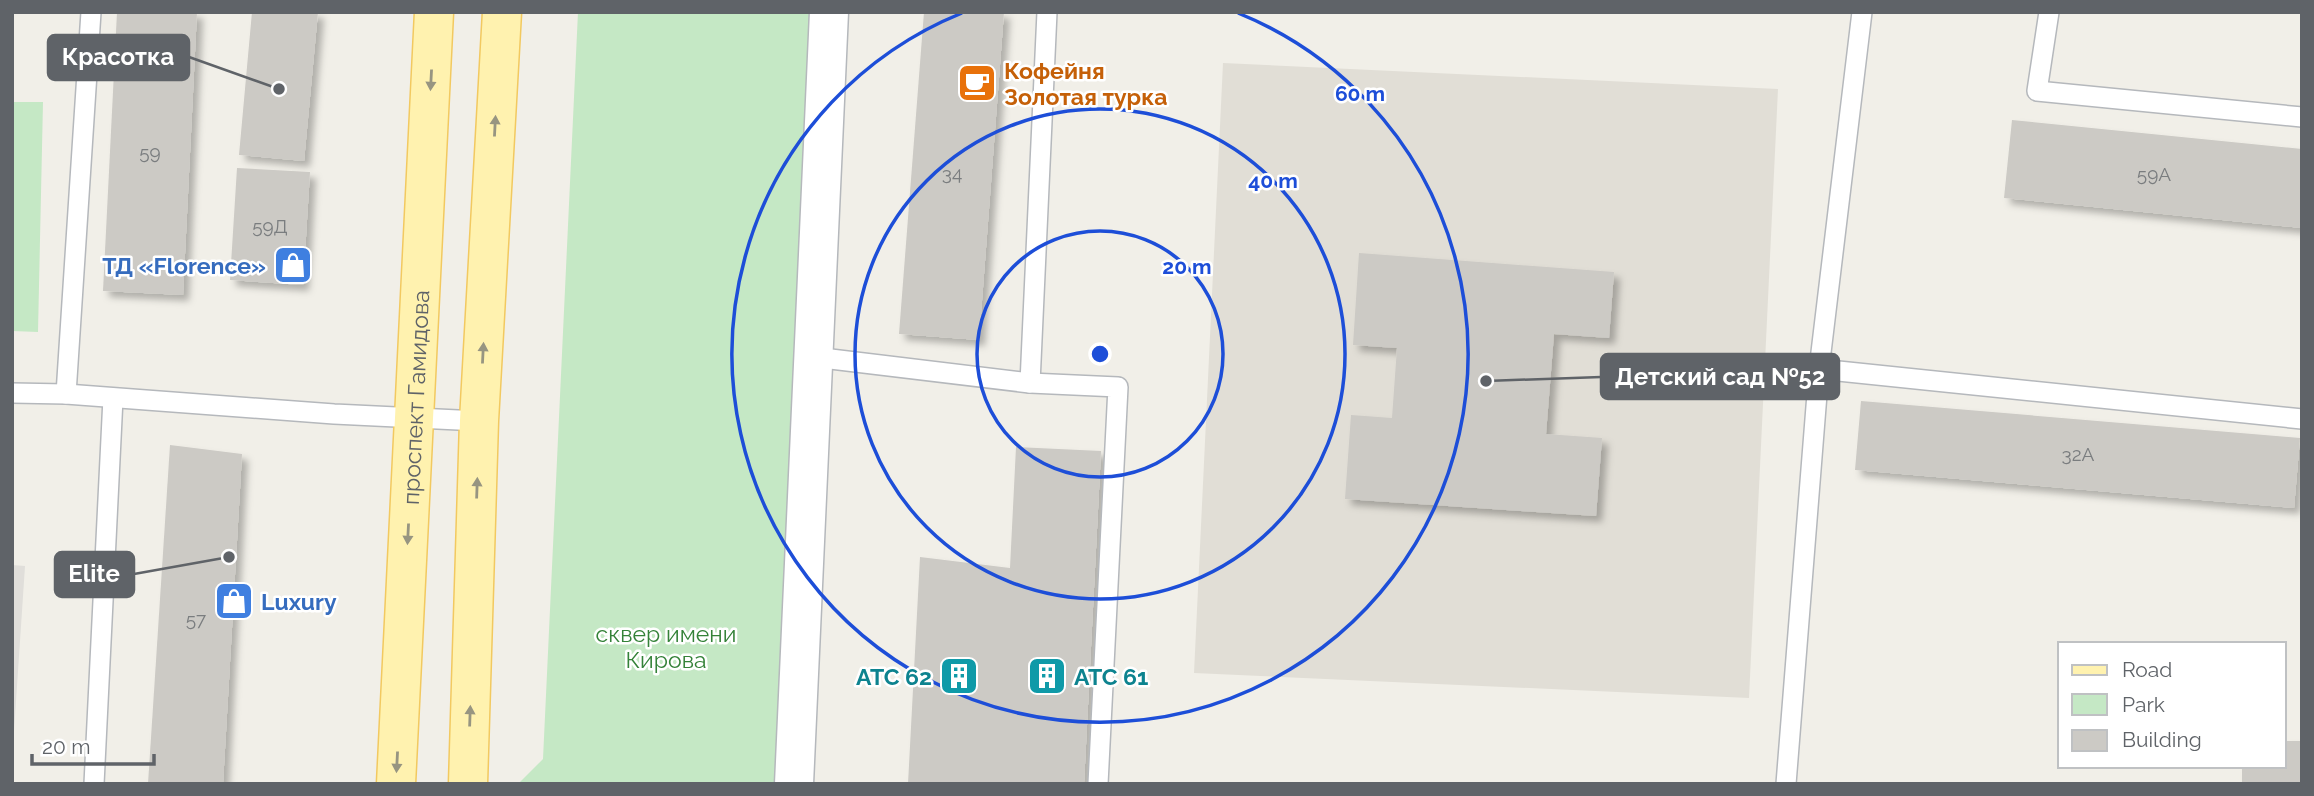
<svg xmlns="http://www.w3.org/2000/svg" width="2314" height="796" font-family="Raleway,sans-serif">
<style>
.industrial{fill:#e0deda}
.education{fill:#e1ded6}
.green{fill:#c5e8c5}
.building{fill:#cccac5;filter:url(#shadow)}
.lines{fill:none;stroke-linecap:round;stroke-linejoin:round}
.lane-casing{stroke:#b5b8bc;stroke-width:22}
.street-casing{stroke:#b5b8bc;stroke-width:41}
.primary-casing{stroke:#f2c960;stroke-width:41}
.lane{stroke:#fff;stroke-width:19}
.street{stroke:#fff;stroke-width:38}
.primary{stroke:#fff2af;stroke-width:38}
.oneway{fill:#979581}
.ring{fill:none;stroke:#1d4ed8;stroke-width:3.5}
.labels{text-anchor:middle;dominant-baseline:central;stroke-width:5;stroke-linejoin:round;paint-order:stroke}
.number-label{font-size:19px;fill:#7a7d7f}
.food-label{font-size:23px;font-weight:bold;fill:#c56008;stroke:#fff;text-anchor:start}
.shop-label{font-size:23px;font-weight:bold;fill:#366cbe;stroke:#fff;text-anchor:end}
.street-label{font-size:23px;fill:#5f6368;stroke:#fff}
.park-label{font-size:23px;fill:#348238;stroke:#fff}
.culture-label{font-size:23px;font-weight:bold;fill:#0d838f;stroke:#fff;text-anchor:end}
.centre{fill:#1d4ed8;stroke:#fff;stroke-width:3.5}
.ring-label{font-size:21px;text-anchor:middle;font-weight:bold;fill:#1d4ed8;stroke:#fff;stroke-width:5;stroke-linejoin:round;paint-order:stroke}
.leader{fill:none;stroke:#5f6368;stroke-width:2.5}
.callout-dot{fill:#5f6368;stroke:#fff;stroke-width:2.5}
.callout{fill:#5f6368;stroke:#5f6368;stroke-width:2.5}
.callout-label{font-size:24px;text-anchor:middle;font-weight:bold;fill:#fff}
</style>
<defs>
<filter id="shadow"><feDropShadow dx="6" dy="6" stdDeviation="3.5" flood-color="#0004"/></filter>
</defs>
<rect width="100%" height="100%" fill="#f1efe8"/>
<path class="industrial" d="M12,565l13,1 -13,195z"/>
<path class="education" d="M1223,63l555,26 -29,609 -555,-25z"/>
<g class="green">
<path d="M578,12h232l-33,772h-259l25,-25z"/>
<path d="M12,102h31l-5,230 -26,-1z"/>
</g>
<g class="building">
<path d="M117,12h80l-14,283 -80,-4z"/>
<path d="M252,12h66l-14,149 -65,-6z"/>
<path d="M924,12h80l-25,328 -80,-6z"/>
<path d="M2012,120l290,29v79l-298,-30z"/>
<path d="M237,168l73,4 -7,113 -73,-5z"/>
<path d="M1359,253l255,19 -5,66 -55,-4 -8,100 56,4 -6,78 -251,-17 6,-84 41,3 5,-70 -44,-3z"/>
<path d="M1861,401l439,37 -6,70 -439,-38z"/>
<path d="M170,445l72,9 -19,330h-75z"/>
<path d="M1016,447l85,4 -17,333h-176l12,-227 90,11z"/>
<path d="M2284,741h18v43h-60v-18h42z"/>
</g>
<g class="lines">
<defs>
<g id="lane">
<path d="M1862,12l-43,357 483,50"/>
<path d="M2049,12l-12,79 265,26"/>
<path d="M814,357l216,26 88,4 -20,397"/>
<path d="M1030,383l17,-371"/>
<path d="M12,393l54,1 268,20 145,7"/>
<path d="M66,394l25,-382"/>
<path d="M94,784l19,-386"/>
<path d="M1786,784l33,-415"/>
</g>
<path id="street" d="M794,784l35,-772"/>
<g id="primary">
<path id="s1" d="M396,784l38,-772"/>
<path d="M468,784l11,-363 23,-409"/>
</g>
</defs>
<use href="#lane" class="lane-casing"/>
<use href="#street" class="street-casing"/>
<use href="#primary" class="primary-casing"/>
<use href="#lane" class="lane"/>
<use href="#street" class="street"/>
<use href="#primary" class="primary"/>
</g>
<defs><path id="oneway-solid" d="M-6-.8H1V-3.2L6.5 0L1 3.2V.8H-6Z" transform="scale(1.75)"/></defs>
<g class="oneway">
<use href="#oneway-solid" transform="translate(431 80) rotate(93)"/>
<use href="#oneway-solid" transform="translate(495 126) rotate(-87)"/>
<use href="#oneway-solid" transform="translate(483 353) rotate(-87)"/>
<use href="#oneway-solid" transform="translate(477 488) rotate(-88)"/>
<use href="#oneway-solid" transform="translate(408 534) rotate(93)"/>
<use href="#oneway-solid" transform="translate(470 716) rotate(-88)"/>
<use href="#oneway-solid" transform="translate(397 762) rotate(93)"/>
</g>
<g class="ring">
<circle cx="1100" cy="354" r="123"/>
<circle cx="1100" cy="354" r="245"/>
<path d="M1238 13A368 368 0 1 1 962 13"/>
</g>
<defs>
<symbol id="cafe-square" viewBox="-11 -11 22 22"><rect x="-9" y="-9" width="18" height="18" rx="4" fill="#e8710a" stroke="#fff"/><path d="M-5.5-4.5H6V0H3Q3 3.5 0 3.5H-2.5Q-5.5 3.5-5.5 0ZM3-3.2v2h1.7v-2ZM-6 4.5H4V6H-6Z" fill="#fff"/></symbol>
<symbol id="shop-square" viewBox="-11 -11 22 22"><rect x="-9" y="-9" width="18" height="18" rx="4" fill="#3f7fe0" stroke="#fff"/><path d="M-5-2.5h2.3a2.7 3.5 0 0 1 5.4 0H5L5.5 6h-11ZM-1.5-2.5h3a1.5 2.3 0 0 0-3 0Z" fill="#fff"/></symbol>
<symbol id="building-square" viewBox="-11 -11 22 22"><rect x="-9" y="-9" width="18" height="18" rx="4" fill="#0f9aa8" stroke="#fff"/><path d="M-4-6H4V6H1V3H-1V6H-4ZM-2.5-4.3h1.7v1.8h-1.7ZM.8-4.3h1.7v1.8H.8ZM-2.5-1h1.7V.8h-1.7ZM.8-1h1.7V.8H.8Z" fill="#fff"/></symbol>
</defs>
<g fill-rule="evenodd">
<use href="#cafe-square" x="955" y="61" width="44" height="44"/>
<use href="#shop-square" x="271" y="243" width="44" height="44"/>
<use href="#shop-square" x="212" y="579" width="44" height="44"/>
<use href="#building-square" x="937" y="654" width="44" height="44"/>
<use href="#building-square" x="1025" y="654" width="44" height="44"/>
</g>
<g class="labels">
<g class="number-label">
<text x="150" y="152">59</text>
<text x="952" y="173">34</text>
<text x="2154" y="174">59А</text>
<text x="270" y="226">59Д</text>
<text x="2078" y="454">32А</text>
<text x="196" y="619">57</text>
</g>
<g class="food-label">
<text x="1004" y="70">Кофейня<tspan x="1004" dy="26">Золотая турка</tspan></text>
</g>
<g class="shop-label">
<text x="266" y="265">ТД «Florence»</text>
<text x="261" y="601" text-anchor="start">Luxury</text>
</g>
<g class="street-label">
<text stroke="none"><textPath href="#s1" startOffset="387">проспект Гамидова</textPath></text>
</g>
<g class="park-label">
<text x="666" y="633">сквер имени<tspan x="666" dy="26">Кирова</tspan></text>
</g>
<g class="culture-label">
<text x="932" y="676">АТС 62</text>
<text x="1074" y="676" text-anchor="start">АТС 61</text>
</g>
</g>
<circle cx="1100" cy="354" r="10" class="centre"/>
<g class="ring-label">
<text x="1360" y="101">60 m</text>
<text x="1273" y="188">40 m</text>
<text x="1187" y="274">20 m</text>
</g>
<path class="leader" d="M279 89L189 57M1486 381L1601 377M229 557L134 574"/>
<g class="callout-dot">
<circle cx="279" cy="89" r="7"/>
<circle cx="1486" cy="381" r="7"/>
<circle cx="229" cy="557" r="7"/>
</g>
<g class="callout">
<rect x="48" y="35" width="141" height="45" rx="7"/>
<rect x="1601" y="354" width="238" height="45" rx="7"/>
<rect x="55" y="552" width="79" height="45" rx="7"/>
</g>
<g class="callout-label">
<text x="118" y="65">Красотка</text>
<text x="1720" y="385">Детский сад №52</text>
<text x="94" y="582">Elite</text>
</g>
<rect width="2314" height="796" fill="none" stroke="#5f6368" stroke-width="28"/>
<rect x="2058" y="642" width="228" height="126" fill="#ffffff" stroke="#bfc1c3" stroke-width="2"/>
<rect x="2072" y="665" width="35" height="10" fill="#fff2af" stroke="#bfc1c3" stroke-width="2"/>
<text x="2122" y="677" font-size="21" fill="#5f6368">Road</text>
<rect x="2072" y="694" width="35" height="21" fill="#c5e8c5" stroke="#bfc1c3" stroke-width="2"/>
<text x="2122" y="712" font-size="21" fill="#5f6368">Park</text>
<rect x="2072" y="730" width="35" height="21" fill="#cccac5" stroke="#bfc1c3" stroke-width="2"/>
<text x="2122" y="747" font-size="21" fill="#5f6368">Building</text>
<path d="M32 754v10h122v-10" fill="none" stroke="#5f6368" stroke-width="3.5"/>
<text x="42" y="754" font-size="21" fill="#5f6368" stroke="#ffffff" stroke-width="5" paint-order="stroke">20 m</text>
</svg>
